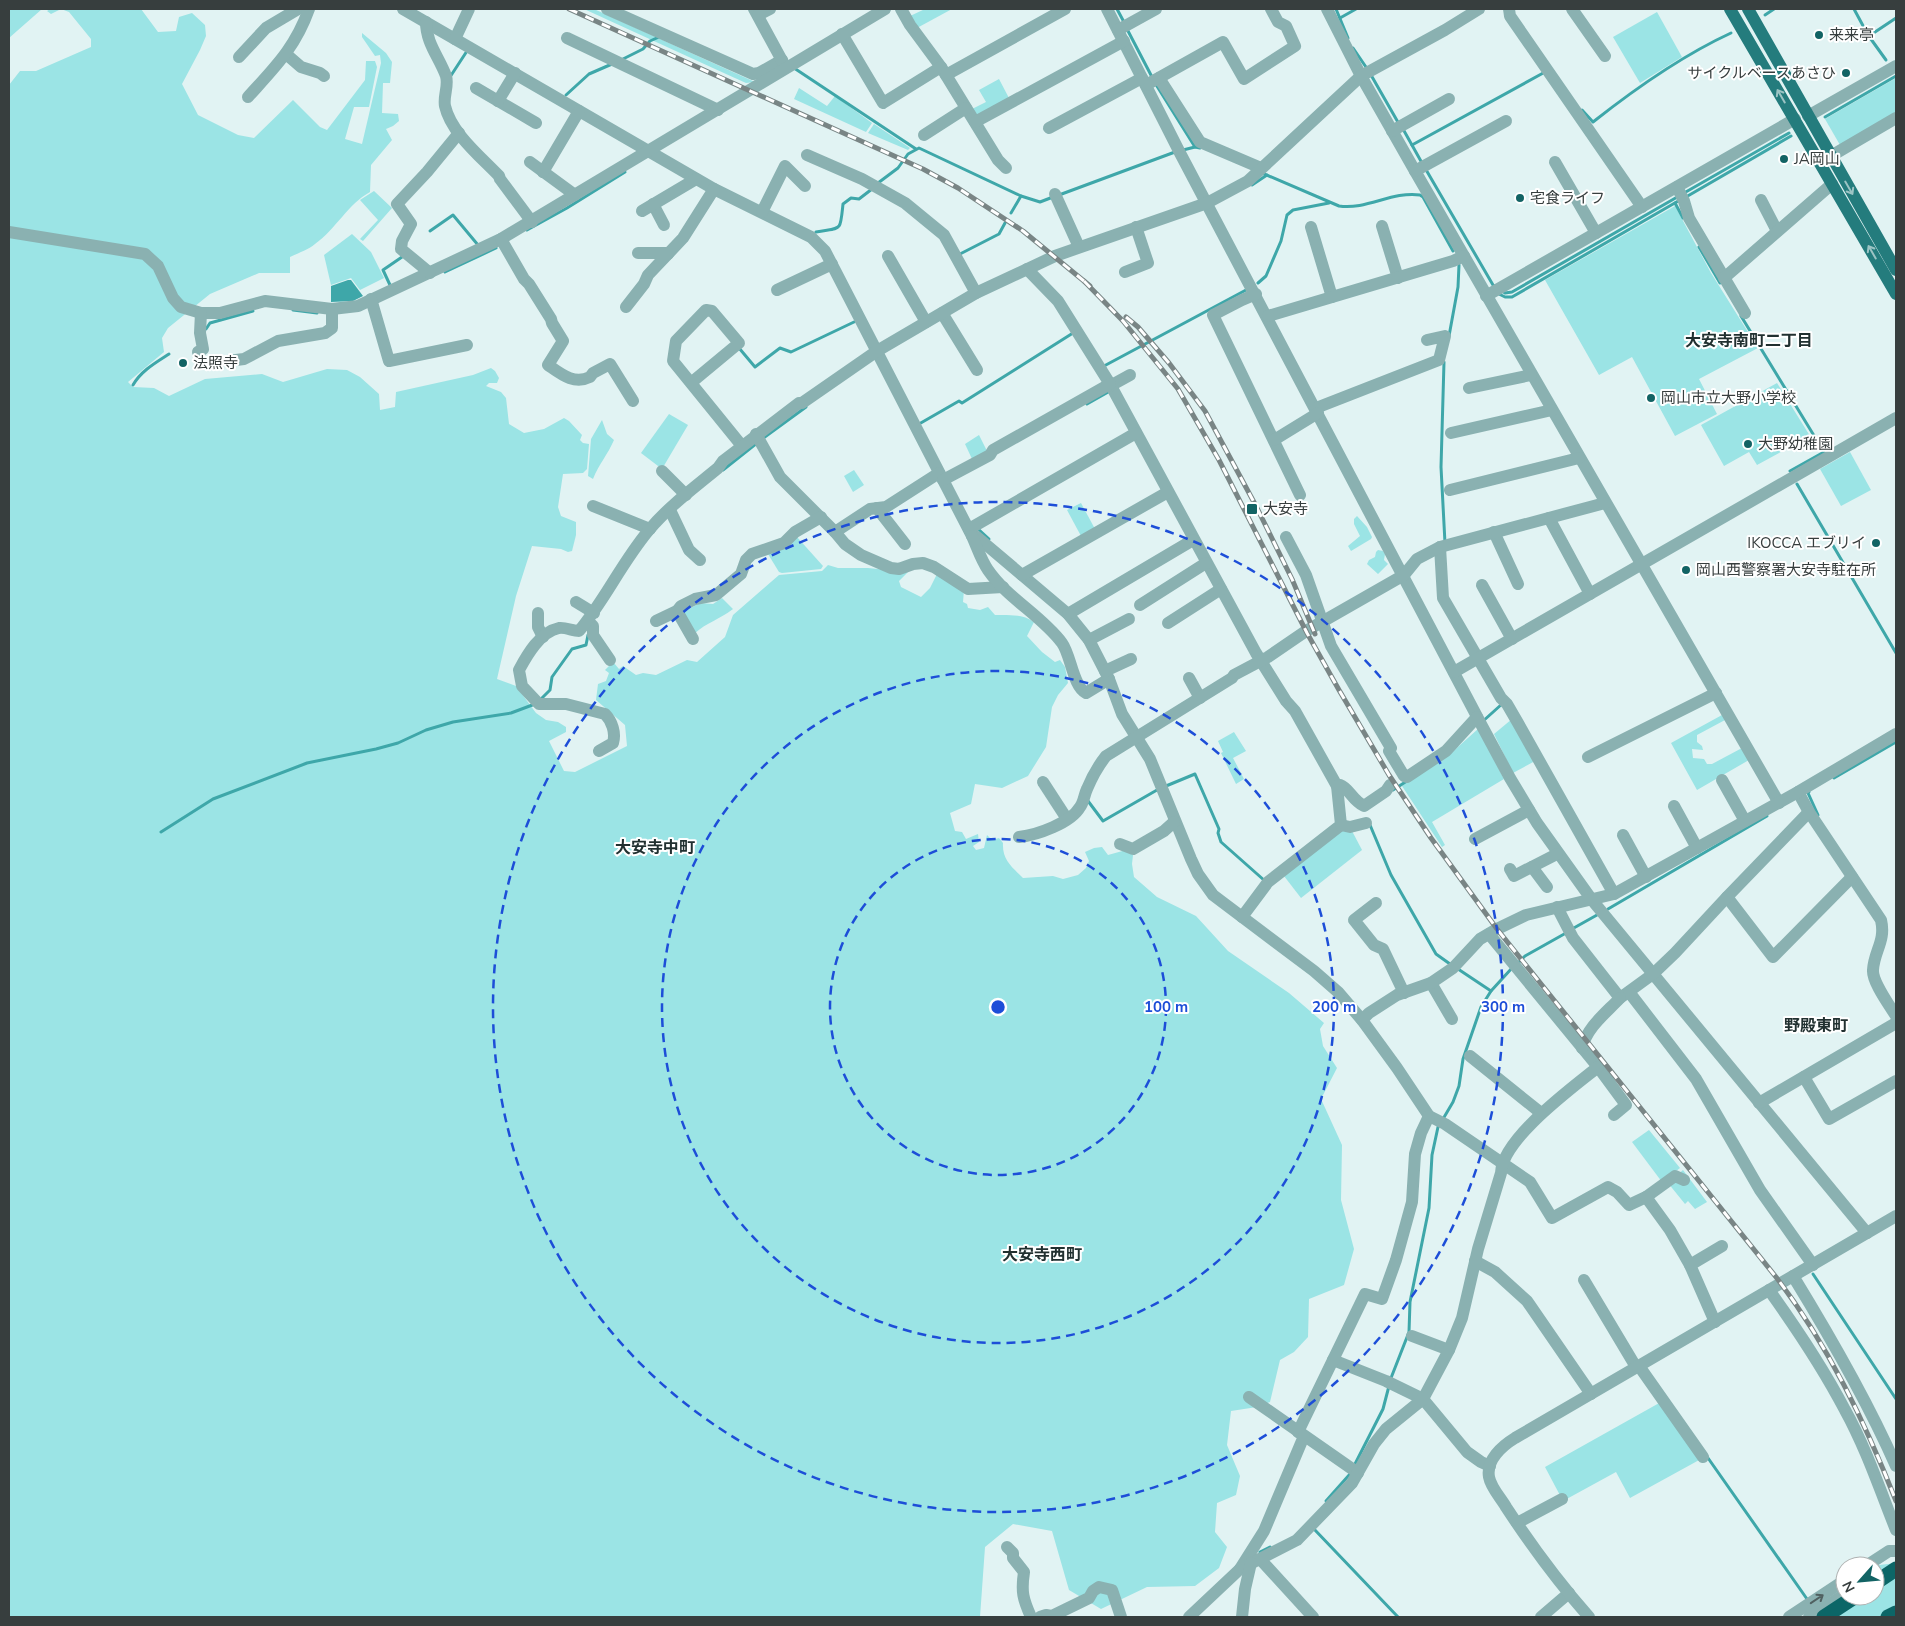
<svg xmlns="http://www.w3.org/2000/svg" width="1905" height="1626" font-family="'Nunito Sans','Noto Sans JP',sans-serif">
<style>
.green{fill:#9be4e5}
.water{fill:#3ea7a9}
.lines{fill:none;stroke-linecap:round;stroke-linejoin:round}
.stream{stroke:#3ea7a9;stroke-width:3}
.minor{stroke:#8ab1b1;stroke-width:12}
.major{stroke:#247c7d;stroke-width:12}
.highway{stroke:#0c6667;stroke-width:15}
.rail-casing{stroke:#798585;stroke-width:5}
.rail{stroke:#fff;stroke-width:3;stroke-dasharray:9;stroke-linecap:butt}
.oneway{stroke:#9cc4c4}
.oneway2{stroke:#506060}
.ring{fill:none;stroke:#1d4ed8;stroke-width:2.5;stroke-dasharray:9 6}
.poi-dot{fill:#126364;stroke:#fff;stroke-width:2}
.labels{text-anchor:middle;dominant-baseline:central;stroke-width:4;stroke-linejoin:round;paint-order:stroke}
.poi-label{font-size:15px;fill:#373e3e;stroke:#fff;text-anchor:start}
.neighbourhood-label{font-size:16px;font-weight:bold;fill:#213030;stroke:#fff}
.centre{fill:#1d4ed8;stroke:#fff;stroke-width:2.5}
.ring-label{font-size:15px;text-anchor:middle;font-weight:bold;fill:#1d4ed8;stroke:#fff;stroke-width:4;stroke-linejoin:round;paint-order:stroke}
</style>
<rect width="100%" height="100%" fill="#e1f3f3"/>
<g class="green">
<path d="M9,9l20,1 13,-1 -33,29z"/>
<path d="M50,9h91l17,23 18,-1 3,-14 13,-4 13,12 1,11 -6,14 -18,34 16,31 40,20 16,3 39,-38 27,27 7,3 38,-50 1,-19h9l2,6 -8,40h-15l-9,32 17,5 19,-81 -1,-8 -5,1 -13,-19v-4l24,20 6,9 -2,21h-7l-1,30 16,1 1,7 -6,5 -7,3 6,11 -21,25 -1,27c-22,12 -34,37 -55,52 -7,6 -17,9 -25,13v16h-31l-49,21 -42,34 -6,10 2,14 -36,30 5,5 21,1 15,8 36,-17 57,-5 21,8 44,-13 20,1 13,7 19,17 1,16 15,-3 1,-15 77,-17 18,-7 4,3 4,7 -2,5h-8l-3,3 15,6 5,6 3,26 15,9 20,-4 20,-11 5,3 13,14 -2,5 3,3 6,1 -2,25 -4,4 -20,1 -5,33 3,9 15,6v13l-4,16 -4,1 -7,-3 -29,-3 -16,50 -19,83 19,7 20,27 10,7 12,2 8,5v5l-17,9 15,30 11,1 52,-26 -2,-21 -29,-25 2,-16 8,-3 3,-8 -4,-3 4,-4 5,-3 5,6 4,-3 13,9 7,-2 13,2 31,-15 10,2 28,-25 8,-22 46,-40 43,-4 6,-6 10,3h30l40,4 -9,9 2,6 20,10 9,-9 8,-16 26,18 -1,12 4,2 1,4 12,2 8,-3 7,8c13,0 28,-1 39,7l-7,14 15,16 13,10 5,-2 5,7 3,16 -10,12 -6,12 -6,40 -18,29 -26,12 -27,-4 -4,20 -21,9 5,18 7,1 4,7 12,-5 1,8 -6,4 3,4 8,-2 3,-13 5,5 7,-2 4,5c-1,17 9,24 20,35l30,-2 10,3 15,-4 8,-7 3,-7 -4,-9 9,-4 8,-1 6,8 18,-5 7,5 -1,9 2,13 23,20 39,19 32,35 61,42 35,30 -4,6 3,17 14,22 -16,31 21,46 -1,55 13,49 -10,36 -35,14 -1,38 -14,15 -14,8 -10,42 -13,5 -26,4 -4,34 13,31 -4,19 -19,8 -2,29 12,15 -8,21 -24,18 -48,1 -46,22 -32,-19 -17,-59 -39,-7 -28,23 -5,70h-971v-1532l11,-14h16l55,-24v-8l-22,-27 -8,-3 -10,5 -4,-3z"/>
<path d="M584,9h10l161,73 -9,1 -20,-9z"/>
<path d="M925,9h27l-35,19 -7,-12z"/>
<path d="M1657,12l25,45 -42,26 -27,-46z"/>
<path d="M1896,78v35l-56,32 -15,-26z"/>
<path d="M999,79l11,21 -30,16 -6,-1 -2,-6 14,-7 -7,-12z"/>
<path d="M799,88l28,18 8,-10 37,27 -6,9 -72,-33z"/>
<path d="M874,124l36,24 -2,2 -40,-17z"/>
<path d="M374,191l18,17 -29,33 -3,-2 18,-19 -18,-20z"/>
<path d="M1675,206l36,67 47,75 -59,31 18,35 -42,22 -43,-79 -33,18 -54,-95z"/>
<path d="M352,234l19,18 13,26 -24,12 -9,-12 -20,7 -7,-30z"/>
<path d="M1777,383l33,53 -53,29 -8,-13 -25,14 -23,-41z"/>
<path d="M669,414l19,11 -26,44 -21,-16z"/>
<path d="M602,420l5,14 7,6c-6,14 -15,24 -21,39l-5,-3 3,-37z"/>
<path d="M979,435l9,18 -15,8 -8,-17z"/>
<path d="M1850,452l21,38 -30,16 -21,-37z"/>
<path d="M854,470l10,15 -11,7 -9,-16z"/>
<path d="M1081,503l14,26 -14,7 -14,-26z"/>
<path d="M1357,516l10,11 5,10 -1,2 -20,12 -3,-5 12,-10 -6,-12v-5z"/>
<path d="M797,537l26,29 -2,3 -39,4 -3,-1 -11,-18z"/>
<path d="M1378,550l5,1 2,3 -1,6 4,4 -10,10 -11,-10 2,-4 6,-3 1,-5z"/>
<path d="M722,598l11,11c-14,11 -26,13 -39,25l-11,-22 17,-9 13,1z"/>
<path d="M1722,715l3,5 -28,15v7l5,4 1,4 -11,-1 1,9 11,1 3,5h5l30,-16 7,12 -52,30 -26,-47z"/>
<path d="M1512,719l23,42 -22,12 -19,-39z"/>
<path d="M1478,729l26,50 -72,43 13,23 -3,2 -40,-61 48,-32z"/>
<path d="M1234,732l12,19 -13,7 11,21 -8,5 -15,-31 2,-1 -5,-11z"/>
<path d="M1343,830l9,1 10,19 -61,48 -17,-22z"/>
<path d="M1649,1130l31,38 -18,14 -30,-40z"/>
<path d="M1683,1170l24,32 -12,7 -7,-8 -3,3 -17,-21z"/>
<path d="M1661,1402l40,57 -71,39 -14,-26 -53,29 -18,-34z"/>
<path d="M1896,1563v54h-81l32,-21h28v-19l2,-1 -2,-10h-4z"/>
</g>
<path class="water" d="M348,280h3l12,16 -10,5 -22,1v-16z"/>
<g class="lines">
<g class="stream">
<path d="M1117,9l8,15"/>
<path d="M1336,9l12,29"/>
<path d="M1854,9l14,26 18,25"/>
<path d="M1765,15l9,-6"/>
<path d="M1340,18l16,-9"/>
<path d="M1127,29l25,48"/>
<path d="M1869,36l27,-18"/>
<path d="M1353,48l15,22"/>
<path d="M623,59l20,-10 7,-8 9,-4"/>
<path d="M794,68l122,81"/>
<path d="M1371,75l28,49"/>
<path d="M450,77l17,-26"/>
<path d="M1155,83l40,64 5,1"/>
<path d="M566,95l23,-21 23,-10"/>
<path d="M1582,110l11,12c43,-34 88,-66 138,-89"/>
<path d="M1825,117l71,-41"/>
<path d="M1403,129l19,34"/>
<path d="M1412,145l133,-73"/>
<path d="M1183,150l12,-3"/>
<path d="M1425,168l68,117 3,2"/>
<path d="M1262,173l77,33c28,4 53,-15 81,-11l3,2 30,54"/>
<path d="M878,183l20,-15 10,-14 11,-6 102,48 19,6 13,-5"/>
<path d="M1252,185l15,-10"/>
<path d="M1684,193l105,-60"/>
<path d="M1059,195l116,-43"/>
<path d="M1686,197l105,-61"/>
<path d="M1675,203l8,15"/>
<path d="M1011,213l10,-17"/>
<path d="M527,230l40,-22 58,-36"/>
<path d="M430,231l23,-16 25,30"/>
<path d="M816,232c26,-5 24,1 27,-28l8,-6 8,1 13,-10"/>
<path d="M1699,247l21,36"/>
<path d="M960,254l39,-20 6,-11"/>
<path d="M445,272l51,-24"/>
<path d="M1258,283l8,-7 15,-35 6,-26 6,-5 36,-7"/>
<path d="M390,285l-7,-15 19,-13"/>
<path d="M1501,290l4,3 7,-1 167,-96"/>
<path d="M1499,294l6,3h7l168,-97"/>
<path d="M293,310l24,3"/>
<path d="M1741,316l83,136 -34,19"/>
<path d="M206,329l4,-6 43,-12"/>
<path d="M1449,336l9,-49 1,-22"/>
<path d="M739,348l16,19 25,-19 11,4 63,-30"/>
<path d="M1444,362l-3,105 4,76"/>
<path d="M1105,368l-1,-2 142,-76"/>
<path d="M133,385c8,-14 22,-22 36,-31"/>
<path d="M1087,404l23,-13"/>
<path d="M919,424l40,-23 3,2 111,-70"/>
<path d="M762,439l44,-32"/>
<path d="M723,470l34,-27"/>
<path d="M1797,484l99,169"/>
<path d="M977,528l12,11"/>
<path d="M540,700l10,-10 2,-13 20,-28 14,-4 2,-10"/>
<path d="M1482,722l20,-18"/>
<path d="M1834,778l62,-36"/>
<path d="M1166,786l29,-12 24,55 -1,4 3,9 44,39"/>
<path d="M1393,790l14,-9"/>
<path d="M1809,792l-1,1 10,22"/>
<path d="M1088,801l15,20 54,-31"/>
<path d="M1370,825l21,50 45,79 14,10"/>
<path d="M161,832l52,-33 94,-36 69,-14 22,-6 28,-13 27,-8 58,-9 24,-9"/>
<path d="M1608,909l159,-93"/>
<path d="M1572,929l25,-14"/>
<path d="M1517,964l8,-8 41,-23"/>
<path d="M1458,969l33,22"/>
<path d="M1443,1119l10,-17 6,-16 4,-27 18,-52 10,-16 21,-23"/>
<path d="M1813,1274l83,125"/>
<path d="M1391,1378l18,-46 1,-30 19,-94 3,-53 6,-28"/>
<path d="M1708,1458l99,141"/>
<path d="M1354,1466l29,-57 6,-23"/>
<path d="M1326,1501l24,-27"/>
<path d="M1314,1529l84,88"/>
<path d="M1260,1552l10,-5"/>
</g>
<g class="minor">
<path d="M403,9l311,180 97,48 14,14 147,285 5,1 91,77 21,26 20,39 13,35 28,45 41,100 7,15 15,21 101,76 24,21 24,28 35,48 32,48 16,8 85,58 22,36 56,-31 9,5 12,13 17,-8 29,-21 9,4"/>
<path d="M607,9l146,65 6,-1 23,-13"/>
<path d="M754,9l31,57"/>
<path d="M901,9l9,16 31,42 57,93 8,8"/>
<path d="M1107,9l73,144 302,573 28,52 27,45 55,77 275,333"/>
<path d="M1327,9l34,67 54,95 364,632"/>
<path d="M1509,9l1,7 132,191"/>
<path d="M1572,9l33,47"/>
<path d="M758,15l12,-6"/>
<path d="M426,22c0,21 13,35 20,54 3,10 -3,20 -1,30 6,27 36,51 54,70l1,3 32,43"/>
<path d="M1118,30l38,-21"/>
<path d="M842,34l41,69 58,-36"/>
<path d="M567,38l151,72"/>
<path d="M455,39l14,-30"/>
<path d="M286,54l15,13 19,6 4,3"/>
<path d="M239,57l27,-29 32,-19"/>
<path d="M946,75l119,-66"/>
<path d="M1159,78l41,64 61,26"/>
<path d="M1146,85l77,-43 21,37 51,-33 -9,-20 -8,-4 -7,-13"/>
<path d="M476,88l60,35"/>
<path d="M248,97c27,-30 47,-49 61,-88"/>
<path d="M498,101l17,-28"/>
<path d="M1808,116l88,-50"/>
<path d="M975,122l149,-81"/>
<path d="M1049,128l93,-50"/>
<path d="M1392,131l57,-32"/>
<path d="M924,135l42,-27"/>
<path d="M807,155l55,24 43,24 39,32 32,58"/>
<path d="M1831,156l65,-38"/>
<path d="M530,162l45,33"/>
<path d="M1555,162l41,71"/>
<path d="M1415,171l91,-50"/>
<path d="M543,172l36,-61"/>
<path d="M1677,187l7,14 5,17 56,95"/>
<path d="M1055,194l24,53"/>
<path d="M1761,200l16,31"/>
<path d="M653,204l11,21"/>
<path d="M642,211l54,-32"/>
<path d="M762,212l23,-46 20,20"/>
<path d="M1382,226l16,52"/>
<path d="M1311,227l21,70"/>
<path d="M9,232l136,22 13,12 15,32 8,9 20,6h19l45,-12 67,8 26,-3 143,-67 384,-230"/>
<path d="M501,239l23,40 5,5 22,35 1,4 11,18 -15,24c13,9 26,20 42,12l3,-4 17,-9 23,37"/>
<path d="M638,253h28l2,1"/>
<path d="M888,256l38,66"/>
<path d="M1027,269l31,32 52,83 146,269 30,48 9,10 42,75 4,39 -73,57 -26,35"/>
<path d="M1125,272l23,-9 -12,-36"/>
<path d="M430,273l-29,-24 1,-8 9,-17 -14,-20 30,-32 32,-39"/>
<path d="M1724,278l108,-94"/>
<path d="M777,290l55,-26"/>
<path d="M1256,294l-14,6 -29,15 87,180"/>
<path d="M1486,296l309,-177"/>
<path d="M371,299l18,62 78,-16"/>
<path d="M626,307l18,-23 4,-9 35,-37 31,-49"/>
<path d="M942,313l35,57"/>
<path d="M1268,316l185,-55 11,-5"/>
<path d="M198,352l5,-3 -3,-16 1,-20"/>
<path d="M228,361l16,-2 34,-18 47,-8 7,-5v-19"/>
<path d="M692,382l47,-39 -27,-32 -6,-1 -30,31 -3,20 69,85"/>
<path d="M1110,386l20,-11"/>
<path d="M1469,388l62,-13"/>
<path d="M1316,408l123,-48 6,-24 -18,4"/>
<path d="M1451,433l101,-23"/>
<path d="M756,434l24,43 55,55 35,-23 16,-2 53,-34"/>
<path d="M1274,440l44,-27"/>
<path d="M662,471l24,24"/>
<path d="M943,480l47,-25 3,-5 117,-66"/>
<path d="M1450,490l129,-32"/>
<path d="M593,506l57,23"/>
<path d="M877,508l28,36"/>
<path d="M670,510l19,40 11,10"/>
<path d="M1549,518l41,76"/>
<path d="M969,529l167,-96"/>
<path d="M835,532l10,12 16,11 30,13 8,1 14,-5 10,-1 11,4 34,22 35,-2"/>
<path d="M1494,532l24,52"/>
<path d="M972,536c5,11 9,24 16,34 20,29 53,45 74,73 9,12 11,44 24,50l23,-14"/>
<path d="M1286,537l20,38 25,71 60,102 -2,3 15,25 3,1 39,-26 31,-34"/>
<path d="M1440,547l3,51 58,100 6,6 11,19 96,171"/>
<path d="M1022,575l146,-83"/>
<path d="M1482,585l30,54"/>
<path d="M576,602l18,11"/>
<path d="M1140,605l66,-42"/>
<path d="M677,611l16,28"/>
<path d="M538,613v14l5,10"/>
<path d="M1068,614l125,-74"/>
<path d="M588,621l5,5v9l17,25"/>
<path d="M656,621l21,-10 4,-5 14,-7 21,-4 25,-21 5,-14 6,-6 32,-11 11,-11 26,-15"/>
<path d="M1168,623l53,-34"/>
<path d="M1089,640l40,-21"/>
<path d="M1105,671l26,-12"/>
<path d="M1454,672l442,-254"/>
<path d="M1189,678l11,20"/>
<path d="M599,751l14,-8c3,-10 -1,-22 -8,-29l-39,-10h-27l-17,-18 -3,-16c8,-15 21,-38 40,-42 6,-1 14,3 20,3 26,-31 43,-69 70,-101 19,-23 46,-43 69,-62l5,-7 76,-58h3l75,-52 99,-58 79,-37 152,-53 41,-22 113,-105 84,-46 34,-21"/>
<path d="M1588,757l128,-64"/>
<path d="M1722,780l23,41"/>
<path d="M1043,782l24,37"/>
<path d="M1337,786l3,-1c9,3 12,15 24,21l22,-15 4,-6"/>
<path d="M1798,792l11,20 72,108c5,21 -7,31 -8,50 -1,12 17,36 23,46"/>
<path d="M1674,806l23,42"/>
<path d="M1341,825l9,2 16,-4"/>
<path d="M1623,835l23,42"/>
<path d="M1019,837c18,-2 52,-14 61,-30 4,-5 4,-12 7,-18 5,-12 11,-23 19,-33l126,-78 2,-3 34,-18 38,-26 98,-56 13,-16 23,-12 165,-44"/>
<path d="M1475,839l54,-29"/>
<path d="M1120,844l13,5 31,-18 10,-9"/>
<path d="M1532,867l15,20"/>
<path d="M1510,869l4,7 43,-22"/>
<path d="M1727,897l46,60 79,-80"/>
<path d="M1376,903l-22,17 20,25 9,4 21,44"/>
<path d="M1557,907l16,31 47,60 33,-24 22,-21 52,-56 82,-85"/>
<path d="M1489,934l109,133 28,38 -12,10"/>
<path d="M1431,983l21,36"/>
<path d="M1629,992l67,87 64,111 53,75"/>
<path d="M1362,1020l7,-7 28,-18 34,-12 22,-15 27,-29 17,-10 29,-14 88,-21 184,-102 98,-58"/>
<path d="M1582,1048c5,-21 24,-35 38,-50"/>
<path d="M1470,1056l71,57"/>
<path d="M1804,1077l25,42 67,-38"/>
<path d="M1759,1103l137,-80"/>
<path d="M1646,1197l24,33 20,35 25,57"/>
<path d="M1475,1261l20,11 32,29 64,93"/>
<path d="M1690,1265l32,-19"/>
<path d="M1793,1276c38,62 74,124 103,190"/>
<path d="M1584,1280l52,87"/>
<path d="M1769,1290c28,39 54,78 76,120 21,38 35,80 51,120"/>
<path d="M1412,1336l37,14"/>
<path d="M1333,1360l53,21 37,18 44,53 14,10 9,4"/>
<path d="M1639,1366l64,91"/>
<path d="M1249,1397l109,76"/>
<path d="M1298,1432l67,-138 17,5 14,-39 16,-58 3,-48 6,-21 8,-17"/>
<path d="M1517,1523l45,-24"/>
<path d="M1007,1547l6,6v5l11,14c-3,20 -1,27 7,45"/>
<path d="M1260,1559l53,58"/>
<path d="M1866,1566l23,-15h7"/>
<path d="M1240,1569l24,-38 40,-95"/>
<path d="M1040,1617l6,-2 6,1 37,-18 4,-7 6,-4 13,3 9,27"/>
<path d="M1189,1617l51,-48 57,-29 55,-57 22,-39 12,-15 37,-30 26,-49 13,-32 16,-69 23,-76c1,-34 71,-85 97,-106"/>
<path d="M1242,1617l3,-28 6,-26"/>
<path d="M1541,1617l28,-24"/>
<path d="M1589,1617c-30,-34 -58,-72 -83,-110 -5,-9 -15,-19 -17,-30 -3,-17 13,-31 26,-39l381,-222"/>
<path d="M1789,1617l56,-37"/>
<path d="M1809,1617l36,-23"/>
</g>
<g class="major">
<path d="M1730,9l166,285"/>
<path d="M1748,9l148,261"/>
</g>
<g class="highway">
<path d="M1875,1583l21,-14"/>
<path d="M1824,1617l32,-21"/>
<path d="M1888,1617l8,-4"/>
</g>
<defs>
<g id="rail">
<path d="M569,9l354,160 35,19 65,43 67,55"/>
<path d="M1084,281l39,40 55,68 41,71 88,173 32,57 50,85 42,63 66,91 279,348c52,68 89,145 120,224"/>
<path d="M1126,317l12,10 31,36 36,48 51,95 36,73 23,55"/>
</g>
</defs>
<use href="#rail" class="rail-casing"/>
<use href="#rail" class="rail"/>
</g>
<defs><path id="oneway-shaft" d="M-6 0H5M1.5-3L5.5 0L1.5 3" fill="none" stroke-width="1.6" stroke-linecap="round" stroke-linejoin="round" transform="scale(1.25)"/></defs>
<g class="oneway">
<use href="#oneway-shaft" transform="translate(1781 96) rotate(-120)"/>
<use href="#oneway-shaft" transform="translate(1849 188) rotate(60)"/>
<use href="#oneway-shaft" transform="translate(1872 252) rotate(-120)"/>
</g>
<use class="oneway2" href="#oneway-shaft" transform="translate(1817 1599) rotate(-34)"/>
<g class="ring">
<circle cx="998" cy="1007" r="168"/>
<circle cx="998" cy="1007" r="336"/>
<circle cx="998" cy="1007" r="505"/>
</g>
<g class="poi-dot">
<circle cx="1819" cy="35" r="5"/>
<circle cx="1846" cy="73" r="5"/>
<circle cx="1784" cy="159" r="5"/>
<circle cx="1520" cy="198" r="5"/>
<circle cx="183" cy="363" r="5"/>
<circle cx="1651" cy="398" r="5"/>
<circle cx="1748" cy="444" r="5"/>
<rect x="1246" y="503" width="12" height="12" rx="2.5"/>
<circle cx="1876" cy="543" r="5"/>
<circle cx="1686" cy="570" r="5"/>
</g>
<g class="labels">
<g class="poi-label">
<text x="1829" y="35">来来亭</text>
<text x="1836" y="73" text-anchor="end">サイクルベースあさひ</text>
<text x="1794" y="159">JA岡山</text>
<text x="1530" y="198">宅食ライフ</text>
<text x="193" y="363">法照寺</text>
<text x="1661" y="398">岡山市立大野小学校</text>
<text x="1758" y="444">大野幼稚園</text>
<text x="1263" y="509">大安寺</text>
<text x="1866" y="543" text-anchor="end">IKOCCA エブリイ</text>
<text x="1696" y="570">岡山西警察署大安寺駐在所</text>
</g>
<g class="neighbourhood-label">
<text x="1749" y="341">大安寺南町二丁目</text>
<text x="655" y="848">大安寺中町</text>
<text x="1816" y="1026">野殿東町</text>
<text x="1042" y="1255">大安寺西町</text>
</g>
</g>
<circle cx="998" cy="1007" r="8" class="centre"/>
<g class="ring-label">
<text x="1166" y="1012">100 m</text>
<text x="1334" y="1012">200 m</text>
<text x="1503" y="1012">300 m</text>
</g>
<rect width="1905" height="1626" fill="none" stroke="#373e3e" stroke-width="20"/>
<g transform="translate(1860 1581) rotate(243)"><circle r="24" fill="#ffffff" stroke="#afb2b2"/>
<path d="M0-4L9 19L0 12L-9 19Z" fill="#126364"/>
<text y="-8" font-size="14" font-weight="bold" text-anchor="middle" fill="#373e3e">N</text>
</g>
</svg>
